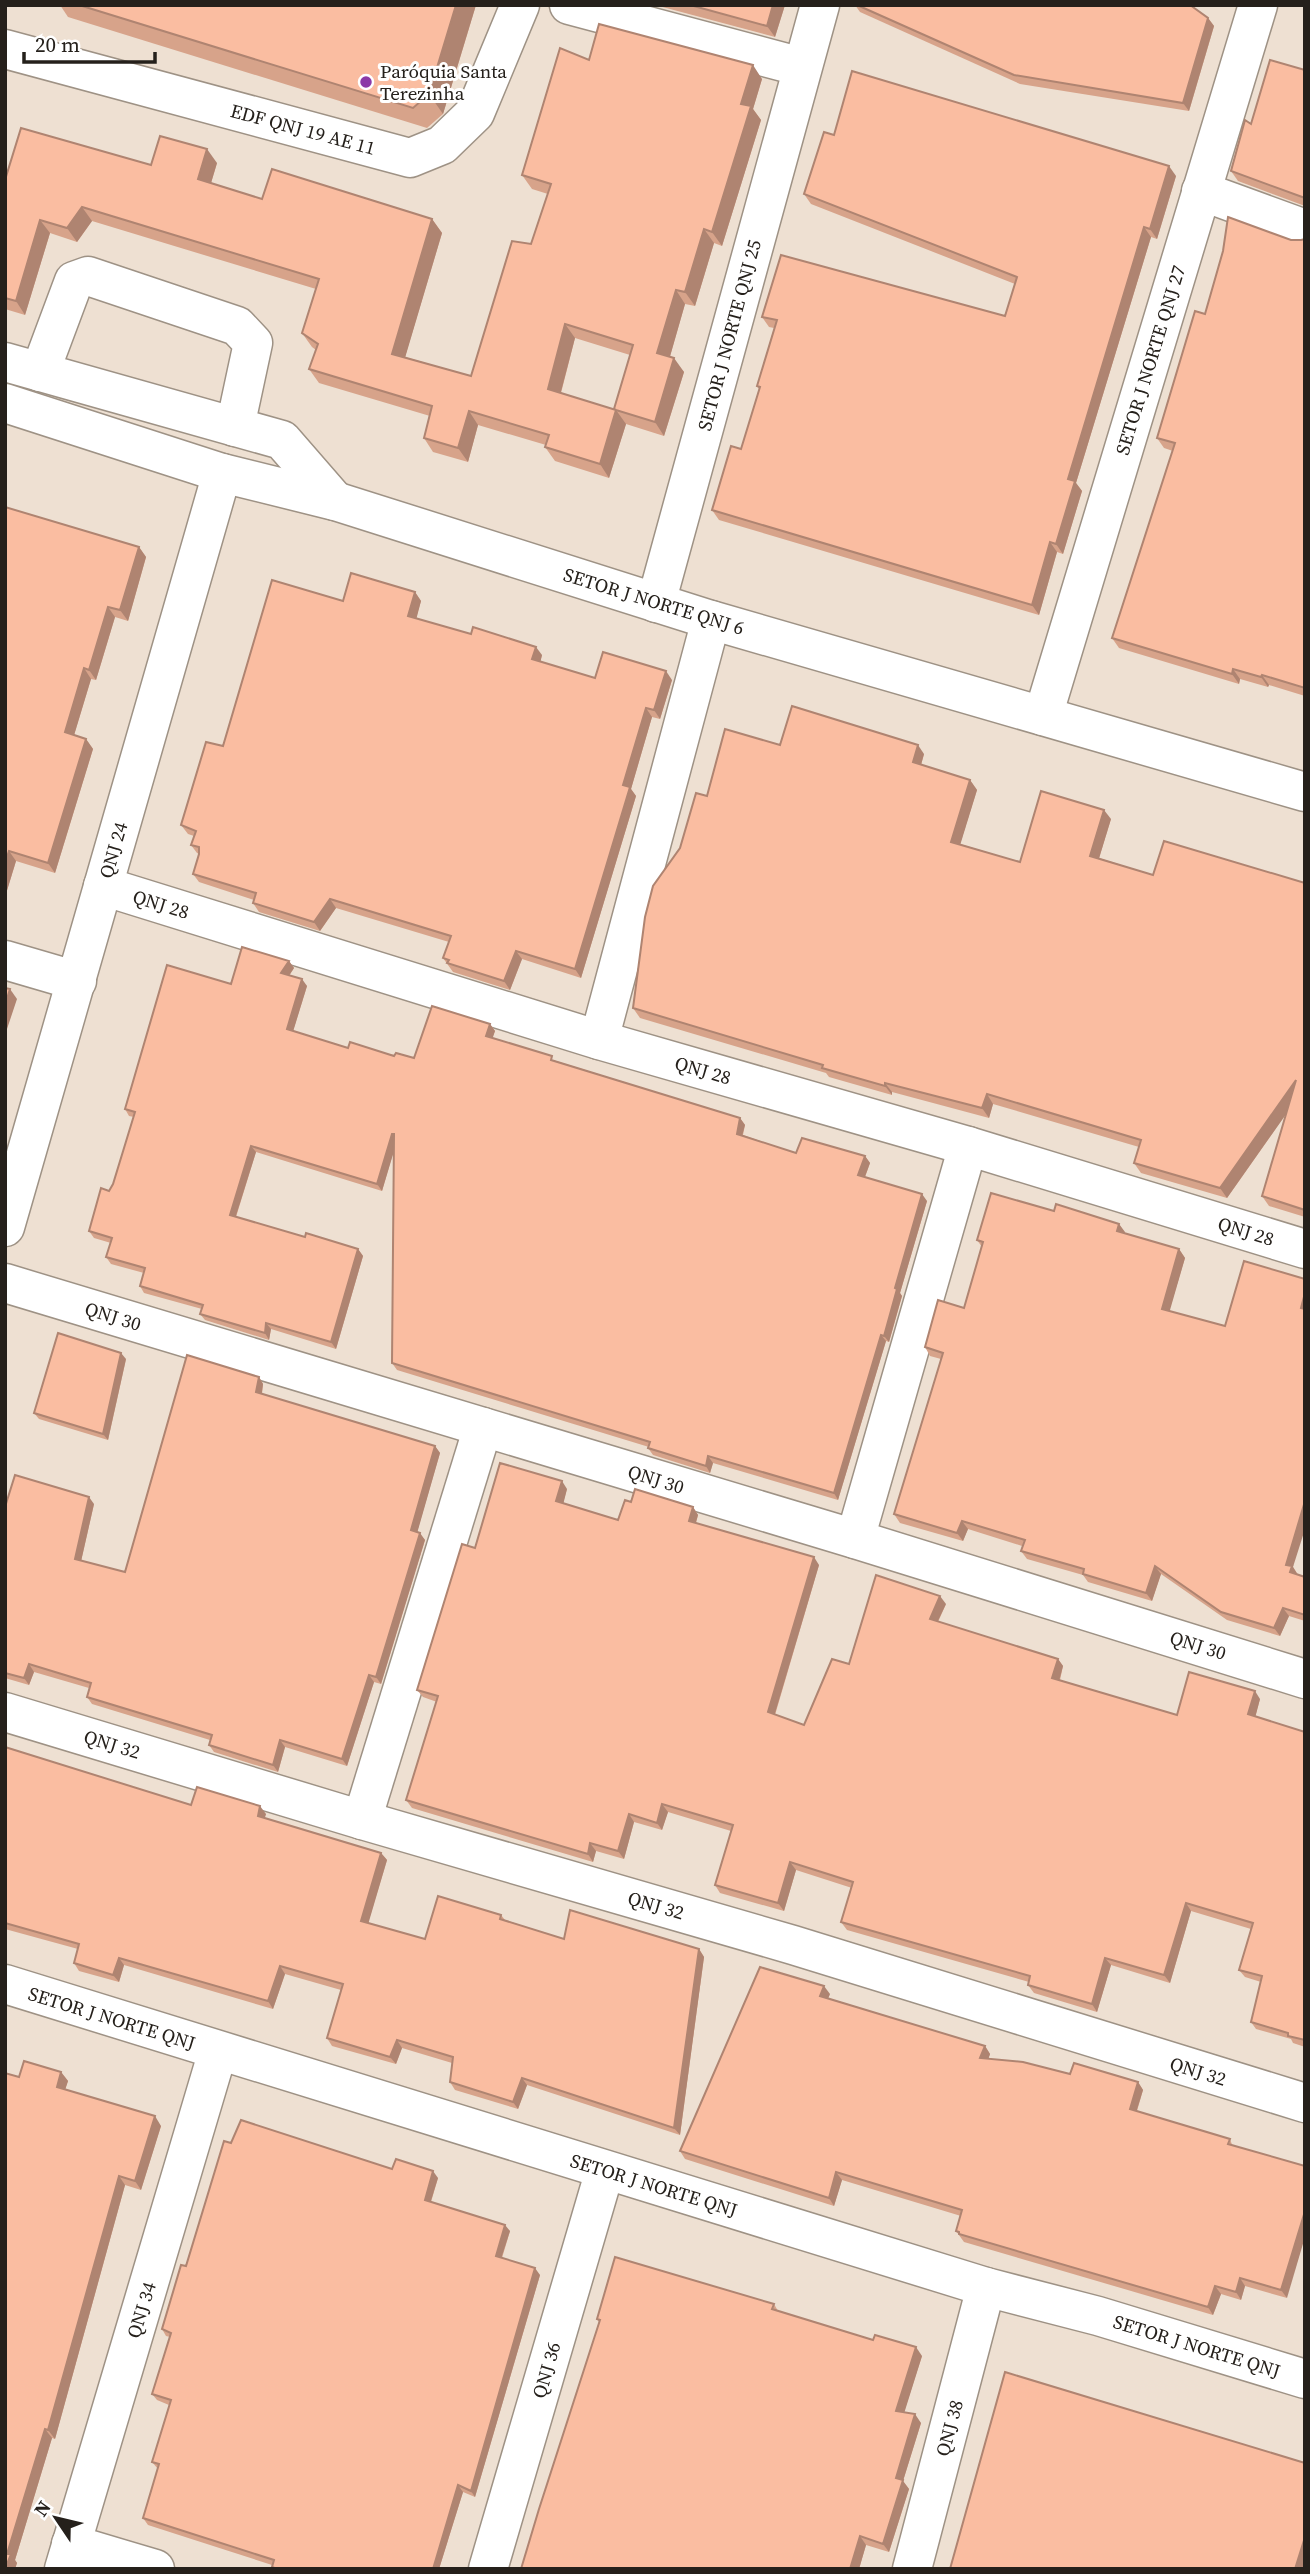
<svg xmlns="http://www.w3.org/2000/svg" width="1310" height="2574" font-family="'Source Serif 4',serif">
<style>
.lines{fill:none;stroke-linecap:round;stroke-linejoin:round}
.minor-casing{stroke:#9e9285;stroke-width:41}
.major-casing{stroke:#9e9285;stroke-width:41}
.minor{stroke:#fff;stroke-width:38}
.major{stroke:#fff;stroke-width:38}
.wall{fill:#d7a38a;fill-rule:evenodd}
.shaded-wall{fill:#af8471}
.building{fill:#fabda1;stroke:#af8471;stroke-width:2;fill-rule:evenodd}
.poi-dot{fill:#8c3aa8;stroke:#fff;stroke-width:2.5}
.labels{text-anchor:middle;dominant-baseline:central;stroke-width:6;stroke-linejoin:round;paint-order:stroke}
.poi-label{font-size:19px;fill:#25201b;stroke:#fff;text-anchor:start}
.street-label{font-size:19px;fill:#25201b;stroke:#fff}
</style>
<rect width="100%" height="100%" fill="#eee0d2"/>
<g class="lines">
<defs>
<g id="minor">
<path d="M569,5l233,62"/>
<path d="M5,49l405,109 32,-13 33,-32 45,-108"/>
<path d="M1201,191l104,38"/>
<path d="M5,362l277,78 53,61"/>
<path d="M40,372l34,-91 14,-5 149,50 16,17 -18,84"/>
<path d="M656,603l164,-598"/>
<path d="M1043,716l215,-711"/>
<path d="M103,886l496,154 369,106 337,103"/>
<path d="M5,960l72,21"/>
<path d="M599,1040l112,-420"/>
<path d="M5,1227l217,-754"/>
<path d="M5,1283l850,256 450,140"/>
<path d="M855,1539l113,-393"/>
<path d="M5,1712l357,108 431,125 512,158"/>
<path d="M362,1820l121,-393"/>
<path d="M5,1984l981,303 112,29 207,63"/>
<path d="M71,2544l84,25"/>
<path d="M64,2569l154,-518"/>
<path d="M488,2569l117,-399"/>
<path d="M912,2569l74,-282"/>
</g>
<path id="major" d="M5,403l217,70 113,28 376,119 594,172"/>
</defs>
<use href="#minor" class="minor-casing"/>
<use href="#major" class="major-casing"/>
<use href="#minor" class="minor"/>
<use href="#major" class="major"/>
</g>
<g class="wall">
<path d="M60,5h416l-33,109 -16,14 -359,-111z"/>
<path d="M655,5h130l-10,32z"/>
<path d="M855,5h335l18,13 6,8 -25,85 -169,-27 -160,-72z"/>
<path d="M589,60l173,19 -9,30 8,11 -39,126 -8,-3 -19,63 -10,-2 -15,52 14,16 -20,64 -38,-12 -17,54 -54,-17 -10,-14 1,-2 -68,-20 -10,37 -35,-10 -9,-14 6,-22 -111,-33 -10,-14 7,-19 -4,-3 -10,-14 14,-44 -224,-68 -15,21 -27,-9 -25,82 -20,-6v-129l146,-15 66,-2 -6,20 51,16 170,20 10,14 -37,124 66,19 60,-132 17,-50 -16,-5 -10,-14zM575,338l55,17 -16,54 -53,-16z"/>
<path d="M1305,70v136l-67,-25 -7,-10 20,-47z"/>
<path d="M834,135l342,41 -19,63 -6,-2 -75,246 6,8 -19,63 -6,-2 -18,63 -320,-95 -7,-10 29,-61 18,-60 -2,-3 17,-58 -5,-1 -7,-10 243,-1 10,-32 -204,-80 -7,-10z"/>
<path d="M1305,239v457l-36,-11 -1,2 -28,-8 -1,5 -120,-36 -7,-10 61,-187 -9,-3 -7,-10 48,-124 86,-74h10z"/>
<path d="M5,507l134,40 7,10 -18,64 -13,-4 -19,63 -5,-1 -17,56 12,4 7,10 -38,124 -39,-12 -11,36z"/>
<path d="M415,592l6,9 -5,17 126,37 -2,7 55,16 77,2 -12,39 -8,-2 -21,72 5,7 -55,182 -59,-19 -12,31 -57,-18 -10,-14 6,-16 -113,-34 -16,23 -61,-19 -6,-9 1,-3 -55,-18 -6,-8 6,-20 -2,-1 -6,-8 3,-9 -6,-2 -7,-9 42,-79 120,-145z"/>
<path d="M780,745l144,9 -3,11 49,15 7,10 -17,54 60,18 91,-43 -12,39 54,17 152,8v334l-36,-11 -7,-10 24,-82 -59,84 -86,-25 -7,-10 5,-16 -146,-43 -4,14 -97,-26v3l-63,-18 -3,-4 -186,-55 -7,-10 47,-160 27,-52z"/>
<path d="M289,961l5,7 -5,8 18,10 -14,45 55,17 66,10 76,-34 5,7 -3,7 64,23 184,57 5,7 -2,10 53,18 69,3 5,7 -5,14 62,24 -27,92 2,3 -13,46 -3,-1 -48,159 -125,-37 -3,10 -57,-18 -5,-7 1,-1 -252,-77 -5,-7 2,-213 -12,41 -126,-39 -20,65 69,20 53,12 5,7 -27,93 -65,-20 -2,11 -64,-20 -5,-6 2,-5 -58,-16 -4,-7 4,-13 -33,-9 -5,-7 5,-14 -17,-5 -5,-7 24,-47 21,-67 -5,-1 -4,-7 106,-125z"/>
<path d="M1054,1211l65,13 6,9 54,16 6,9 -16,53 124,256 5,8 7,2v44l-16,-5 -9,20 -53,-16 -66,-46 -9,27 -64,-19 -5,-7 -56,-16 -6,-8 1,-5 -54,-17 -5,12 -63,-18 -6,-9 47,-155 -11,-3 -5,-9 39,-39 18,-61 -5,-7z"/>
<path d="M126,1359l-18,81 -69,-21 -5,-6z"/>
<path d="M259,1377l4,7 -1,10 173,52 5,7 -23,79 8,8 -44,144 -7,-2 -27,84 -62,-19 -7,25 -64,-20 -5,-7 1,-5 -118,-36 -5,-7 2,-9 -55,-16 -5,13 -24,-7v-171l89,-3 -13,57 44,11z"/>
<path d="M567,1489l-4,14 55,17 13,-18 62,5 5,8 -2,8 123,42 -44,150 29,10 45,-61 97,-60 -8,18 120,37 5,7 -3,14 117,35 83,-16 -5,18 50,15v315l-12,-4 -2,-4 -35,-10 -5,-7 10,-40 -16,-5 -6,-7 12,-41 -60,-18 -21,72 -59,-18 -14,47 -63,-19 -6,-8 1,-3 -182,-52 -6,-8 11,-34 -56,-18 -12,41 -64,-18 -5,-8 16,-54 -63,-19 -6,18 -28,-8 -10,37 -28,-8 -3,11 -181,-54 -6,-8 31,-98 -14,-5 -6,-7 58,-142z"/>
<path d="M5,1747l186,58 75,9 -2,4 117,35 6,7 -19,63 57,16 76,-24 4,5 59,19 135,10 5,8 -24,178 -153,-50 -9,24 -63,-19 -5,-8 2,-19 -50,-15 -6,16 -64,-18 -5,-8 14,-48 -56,-16 -12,35 -149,-44 -5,17 -40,-11 -5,-8 4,-14 -73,-20z"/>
<path d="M830,1994l-2,4 157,48 5,8 -2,5 82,15 68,8 5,8 -6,21 93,28 57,159 -42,-12 -4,14 -20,-6 -8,21 -249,-73 -8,-11 5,-15 -119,-36 -8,26 -149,-47 -5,-8z"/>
<path d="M61,2072l7,9 -3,9 96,36 -20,64 -16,-5 -70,254 -3,-1 -37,122 2,3 -2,6h-10l14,-492z"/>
<path d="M231,2143l161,26 46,9 -7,24 79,29 -8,27 38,17 -65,222 -12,-5 -24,77h-162l-5,-4 -124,-40 -5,-7 15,-49 -6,-7 17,-57 -12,-5 -5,-6 18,-57 -4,-1 -4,-7z"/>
<path d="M774,2304l4,7 144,45 -18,56 17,11 -18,58 6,8 -20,63 -23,-7 -7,24h-338l78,-247 -2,-3z"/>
</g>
<g class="shaded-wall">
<path d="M456,5h20l-33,109 -14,-20z"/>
<path d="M773,5h12l-10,32 -8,-11z"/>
<path d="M1208,18l6,8 -25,85 -6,-8z"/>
<path d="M753,65l9,14 -9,30 8,11 -39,126 -10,-14 29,-128z"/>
<path d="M207,149l10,14 -9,30 -10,-14z"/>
<path d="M1169,166l7,10 -19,63 -7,-10z"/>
<path d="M82,207l10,14 -15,21 -10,-14z"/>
<path d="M432,219l10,14 -40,135 -10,-14z"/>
<path d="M40,220l10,13 -25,82 -9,-14z"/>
<path d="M1144,227l7,10 -75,246 6,8 -19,63 -7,-10 12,-65z"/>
<path d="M704,229l10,14 -19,63 -10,-14z"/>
<path d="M676,290l9,14 -18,63 -10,-14z"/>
<path d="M565,324l10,14 -17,65 -10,-14z"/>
<path d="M674,358l10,14 -20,64 -9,-14z"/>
<path d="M616,410l10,14 -17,54 -9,-14z"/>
<path d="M469,411l9,14 -10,37 -10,-14z"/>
<path d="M1050,542l7,10 -18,63 -7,-10z"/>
<path d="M139,547l7,10 -18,64 -8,-11z"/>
<path d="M415,592l6,9 -6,23 -7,-8z"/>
<path d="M108,607l7,10 -19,63 -7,-10z"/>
<path d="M536,647l6,8 -3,13 -7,-9z"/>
<path d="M84,668l7,11 -19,63 -7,-10z"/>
<path d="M1233,669l7,10 -1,5 -7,-10z"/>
<path d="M666,671l6,9 -12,39 -6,-9z"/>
<path d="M1262,675l7,10 -1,2 -7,-10z"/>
<path d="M646,708l6,9 -21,72 5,7 -55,182 -6,-9 48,-184z"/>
<path d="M86,739l7,10 -38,124 -7,-10z"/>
<path d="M918,745l6,9 -5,18 -6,-10z"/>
<path d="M970,780l7,10 -19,62 -7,-10z"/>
<path d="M1104,810l7,9 -14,46 -7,-9z"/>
<path d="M9,851l7,10 -11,36v-34z"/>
<path d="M330,899l6,9 -16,23 -6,-9z"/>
<path d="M516,951l6,8 -12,31 -6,-9z"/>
<path d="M289,961l5,7 -8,12 -5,-7z"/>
<path d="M302,979l5,7 -15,49 -5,-6z"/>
<path d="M10,989l7,10 -12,36v-30z"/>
<path d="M490,1024l5,7 -4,12 -5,-7z"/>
<path d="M1296,1080l7,10 -76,108 -7,-10z"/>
<path d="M885,1083l7,9v3l-7,-9z"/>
<path d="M987,1094l6,10 -4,14 -7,-10z"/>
<path d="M740,1118l5,7 -4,15 -4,-6z"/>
<path d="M392,1134l5,7 -15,50 -5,-7z"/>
<path d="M251,1146l5,6 -22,70 -4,-7z"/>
<path d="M865,1156l5,7 -7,19 -5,-7z"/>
<path d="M922,1194l5,7 -27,92 2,3 -13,46 -5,-6 11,-48z"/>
<path d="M1119,1224l6,8 -2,7 -6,-8z"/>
<path d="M358,1249l5,7 -27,93 -5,-7z"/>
<path d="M1179,1249l6,9 -17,59 -6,-8z"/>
<path d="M1305,1293v20l-4,-5z"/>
<path d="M266,1323l5,6 -2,11 -4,-7z"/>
<path d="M881,1335l5,6 -48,159 -4,-7z"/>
<path d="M121,1353l5,6 -18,81 -5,-6z"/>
<path d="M259,1377l4,7 -2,15 -5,-7z"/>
<path d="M435,1446l5,7 -24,84 -5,-7z"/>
<path d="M708,1456l5,7 -3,10 -4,-7z"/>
<path d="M562,1481l5,8 -5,20 -6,-8z"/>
<path d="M89,1497l5,7 -14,62 -5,-7z"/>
<path d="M1305,1501v28l-12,38 5,8 -2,6 -10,-16z"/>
<path d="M693,1507l5,8 -4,14 -5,-8z"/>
<path d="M962,1521l6,8 -5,12 -6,-8z"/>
<path d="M420,1533l5,7 -44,144 -5,-7z"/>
<path d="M814,1557l5,8 -46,155 -5,-8z"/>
<path d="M1155,1566l6,8 -9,27 -6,-8z"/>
<path d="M940,1596l6,8 -11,23 -5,-8z"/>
<path d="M1283,1608l6,8 -9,20 -6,-8z"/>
<path d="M1058,1659l5,7 -5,19 -6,-7z"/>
<path d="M29,1664l5,8 -5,13 -5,-7z"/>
<path d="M369,1675l5,7 -27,84 -5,-7z"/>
<path d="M1255,1691l5,8 -6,23 -6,-8z"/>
<path d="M280,1740l5,7 -7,25 -5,-7z"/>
<path d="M662,1804l6,8 -6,18 -5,-7z"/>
<path d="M260,1806l6,8 -3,10 -5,-8z"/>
<path d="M629,1814l5,8 -10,37 -6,-8z"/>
<path d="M590,1843l6,8 -3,11 -5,-8z"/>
<path d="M381,1853l6,7 -20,68 -6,-7z"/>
<path d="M790,1862l6,8 -12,41 -6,-8z"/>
<path d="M1186,1903l5,8 -21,72 -6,-8z"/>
<path d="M699,1949l5,8 -24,178 -6,-7z"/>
<path d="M119,1958l5,7 -5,17 -6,-7z"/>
<path d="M1105,1958l6,7 -14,47 -5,-8z"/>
<path d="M280,1966l5,8 -12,35 -5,-8z"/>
<path d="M824,1986l6,8 -4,9 -6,-7z"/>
<path d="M397,2040l5,8 -6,16 -6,-7z"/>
<path d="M985,2046l5,8 -4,12 -6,-8z"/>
<path d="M61,2072l7,9 -5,15 -6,-9z"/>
<path d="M522,2078l5,7 -9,24 -5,-7z"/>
<path d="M1138,2082l5,8 -8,26 -5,-7z"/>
<path d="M155,2116l6,10 -20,64 -6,-9z"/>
<path d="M433,2171l5,7 -9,29 -4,-7z"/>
<path d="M836,2172l6,8 -8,26 -5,-8z"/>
<path d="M119,2176l6,9 -70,254 -7,-9z"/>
<path d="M1305,2211v26l-18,61 -6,-8z"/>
<path d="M505,2225l5,6 -10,31 -4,-6z"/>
<path d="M535,2268l5,7 -65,222 -4,-6z"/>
<path d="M1240,2278l5,8 -4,14 -5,-8z"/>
<path d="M1215,2286l6,8 -8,21 -5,-8z"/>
<path d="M916,2347l6,9 -20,64 -6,-9z"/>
<path d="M915,2414l6,9 -18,58 6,8 -20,63 -6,-8 13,-66z"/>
<path d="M45,2429l7,9 -37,122 2,3 -2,6h-9l1,-15z"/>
<path d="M458,2485l5,7 -24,77h-6z"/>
<path d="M860,2536l6,9 -7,24h-9z"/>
<path d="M1305,2537v30l-1,2h-9z"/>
</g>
<g class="building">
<path d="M79,5h377l-27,89 -16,14z"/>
<path d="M690,5h83l-6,21z"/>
<path d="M857,5h333l18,13 -25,85 -169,-28z"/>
<path d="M599,24l154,41 -12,39 10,2 -39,126 -8,-3 -19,63 -9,-2 -19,63 17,5 -19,64 -39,-12 -16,54 -55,-17 4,-12 -80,-24 -11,37 -34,-10 8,-32 -123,-37 9,-25 -16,-11 17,-54 -237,-72 -15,21 -27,-8 -24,81 -11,-3v-118l16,-52 130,37 9,-29 47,13 -9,30 64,20 10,-30 160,50 -40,135 79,22 41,-135 19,3 20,-60 -29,-9 38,-127 29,12zM565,324l68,21 -19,64 2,1 -68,-21z"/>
<path d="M1270,60l35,10v128l-74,-27 14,-51 6,4z"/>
<path d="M852,71l317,95 -19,63 -6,-2 -76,252 7,2 -19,63 -6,-2 -18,63 -320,-95 19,-64 10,3 19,-62 -3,-1 20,-66 -15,-3 19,-62 224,61 12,-39 -213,-83 20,-62 10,3z"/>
<path d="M1228,217l63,23h10l4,-1v449l-43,-13 -1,2 -28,-8 -1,5 -120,-36 63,-195 -18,-5 38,-127 10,3 18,-63z"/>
<path d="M5,507l134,40 -19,63 -12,-3 -19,63 -5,-2 -19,64 21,7 -38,124 -39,-12 -4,12z"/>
<path d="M351,573l64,19 -7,24 63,18 2,-7 63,20 -4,12 63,19 8,-26 63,19 -12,39 -8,-2 -23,77 7,2 -55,182 -59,-18 -12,30 -57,-18 2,-3 -6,-2 8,-22 -121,-37 -16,23 -61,-19 3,-10 -63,-19 6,-20v-7l-8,-2 5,-14 -15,-6 25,-83 17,4 49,-166 71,21z"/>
<path d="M792,706l126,39 -5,17 57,18 -19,62 69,20 21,-71 63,19 -14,46 63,19 11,-34 141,42v327l-43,-14 34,-116 -76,108 -86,-25 7,-23 -154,-46 -5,14 -97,-25v3l-63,-18 1,-3 -190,-57 12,-91 8,-31 27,-38 16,-55 11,3 18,-67 55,16z"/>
<path d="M242,947l47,14 -8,12 21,6 -15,50 61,19 2,-6 44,14 2,-3 18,5 18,-52 58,18 -4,12 66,20 -1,4 189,58 -3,16 59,19 6,-15 63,18 -7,19 64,19 -27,94 2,1 -13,47 -3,-1 -47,158 -126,-37 -2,10 -58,-18 2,-6 -258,-79 2,-229h-2l-15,50 -126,-38 -21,69 75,22 1,-4 52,16 -27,93 -65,-19 -1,10 -65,-19 3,-9 -63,-19 5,-18 -39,-11 6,-19 -23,-7 12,-43 8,3 4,-7 22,-72 -10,-3 42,-144 64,19z"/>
<path d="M5,988l5,1 -5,16z"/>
<path d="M991,1193l63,18 2,-7 63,20 -2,7 62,18 -17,60 63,17 19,-65 61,18v14l-4,15 4,1v192l-19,64 6,1 -2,6 15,5v38l-22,-7 -9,20 -53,-16 -66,-46 -9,27 -63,-19 1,-5 -63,-18 4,-11 -63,-19 -5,12 -63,-19 49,-161 -18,-6 13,-47 26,8 19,-66 -6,-2z"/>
<path d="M58,1333l63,20 -18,81 -69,-21z"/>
<path d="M187,1355l72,22 -3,15 179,54 -24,84 9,3 -44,144 -7,-2 -27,84 -62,-19 -7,25 -64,-20 3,-10 -125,-38 4,-14 -62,-19 -5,14 -19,-5v-166l10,-32 74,22 -14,62 50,13z"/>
<path d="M500,1463l62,18 -6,20 62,19 7,-20 6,2 4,-13 58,18 -4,14 125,36 -46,155 36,13 28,-66 17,5 27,-89 64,21 -10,23 128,40 -6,19 125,37 12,-43 66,19 -7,23 57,18v308l-17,-4v-3l-37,-11 11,-46 -23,-6 14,-47 -67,-20 -22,72 -59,-17 -13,46 -64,-19 2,-9 -189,-54 12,-40 -63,-20 -12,41 -63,-18 18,-60 -71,-21 -5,19 -28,-9 -11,37 -28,-8 -2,11 -182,-54 32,-104 -21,-6 45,-146 13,4z"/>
<path d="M5,1747l186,58 6,-18 63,19 -2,10 123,37 -20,68 64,18 13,-43 63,19 -1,4 64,20 6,-29 129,39 -25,179 -152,-50 -9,24 -63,-20 3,-25 -56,-17 -7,17 -63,-19 16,-54 -63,-18 -12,35 -149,-43 -6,17 -39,-12 5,-19 -74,-21z"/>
<path d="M760,1967l64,19 -4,10 165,50 -5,12 43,4 47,12 4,-11 64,19 -8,27 100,30 -2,5 77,22v45l-24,79 -41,-12 -4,14 -21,-6 -7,21 -249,-73v-2l-3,-1 6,-21 -126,-38 -7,26 -149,-47z"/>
<path d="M24,2061l37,11 -4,15 98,29 -20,65 -16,-5 -71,254 -3,-1 -38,125h4l-6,15v-496l14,4z"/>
<path d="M241,2120l151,49 4,-10 37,12 -8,29 80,25 -9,31 39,12 -64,223 -13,-6 -25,84h-156l-5,-2 2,-7 -131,-42 16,-54 -7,-2 19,-62 -19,-6 19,-61 -9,-4 19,-64 5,1 38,-125 7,2z"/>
<path d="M615,2257l159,47 -2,5 101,31 2,-5 41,12 -20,64 19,3 -19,64 7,2 -20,64 -23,-8 -10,33h-329l18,-60 61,-189 -3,-1z"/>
<path d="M1005,2372l300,91v74l-10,32h-345z"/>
</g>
<circle class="poi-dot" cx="366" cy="82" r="7"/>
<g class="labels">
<g class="poi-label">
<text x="380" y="71">Paróquia Santa<tspan x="380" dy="22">Terezinha</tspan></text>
</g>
<g class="street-label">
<text transform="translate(303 129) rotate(15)">EDF QNJ 19 AE 11</text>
<text transform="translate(729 335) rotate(-75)">SETOR J NORTE QNJ 25</text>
<text transform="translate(1150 360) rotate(-73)">SETOR J NORTE QNJ 27</text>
<text transform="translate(654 601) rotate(17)">SETOR J NORTE QNJ 6</text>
<text transform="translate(113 850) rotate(-74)">QNJ 24</text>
<text transform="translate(161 904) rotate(17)">QNJ 28</text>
<text transform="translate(703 1070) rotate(16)">QNJ 28</text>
<text transform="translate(1246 1231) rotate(17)">QNJ 28</text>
<text transform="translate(113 1316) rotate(17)">QNJ 30</text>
<text transform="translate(656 1479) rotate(17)">QNJ 30</text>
<text transform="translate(1198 1645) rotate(17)">QNJ 30</text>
<text transform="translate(112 1744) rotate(17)">QNJ 32</text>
<text transform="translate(656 1905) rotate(16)">QNJ 32</text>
<text transform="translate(112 2018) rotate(17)">SETOR J NORTE QNJ</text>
<text transform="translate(1198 2071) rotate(17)">QNJ 32</text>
<text transform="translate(654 2185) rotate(17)">SETOR J NORTE QNJ</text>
<text transform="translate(141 2310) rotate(-73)">QNJ 34</text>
<text transform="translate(1197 2346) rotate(17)">SETOR J NORTE QNJ</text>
<text transform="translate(546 2370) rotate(-74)">QNJ 36</text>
<text transform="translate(949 2428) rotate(-75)">QNJ 38</text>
</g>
</g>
<rect width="1310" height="2574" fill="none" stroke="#25201b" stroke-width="14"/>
<g transform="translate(56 2518) rotate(305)" stroke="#ffffff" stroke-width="5" paint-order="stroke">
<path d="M0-5L12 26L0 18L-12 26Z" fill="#25201b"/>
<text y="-10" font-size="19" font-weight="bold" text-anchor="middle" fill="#25201b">N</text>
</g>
<path d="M24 52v10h131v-10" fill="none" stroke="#25201b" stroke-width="3.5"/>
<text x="35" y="52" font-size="21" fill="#25201b" stroke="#ffffff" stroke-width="5" paint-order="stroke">20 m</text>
</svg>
